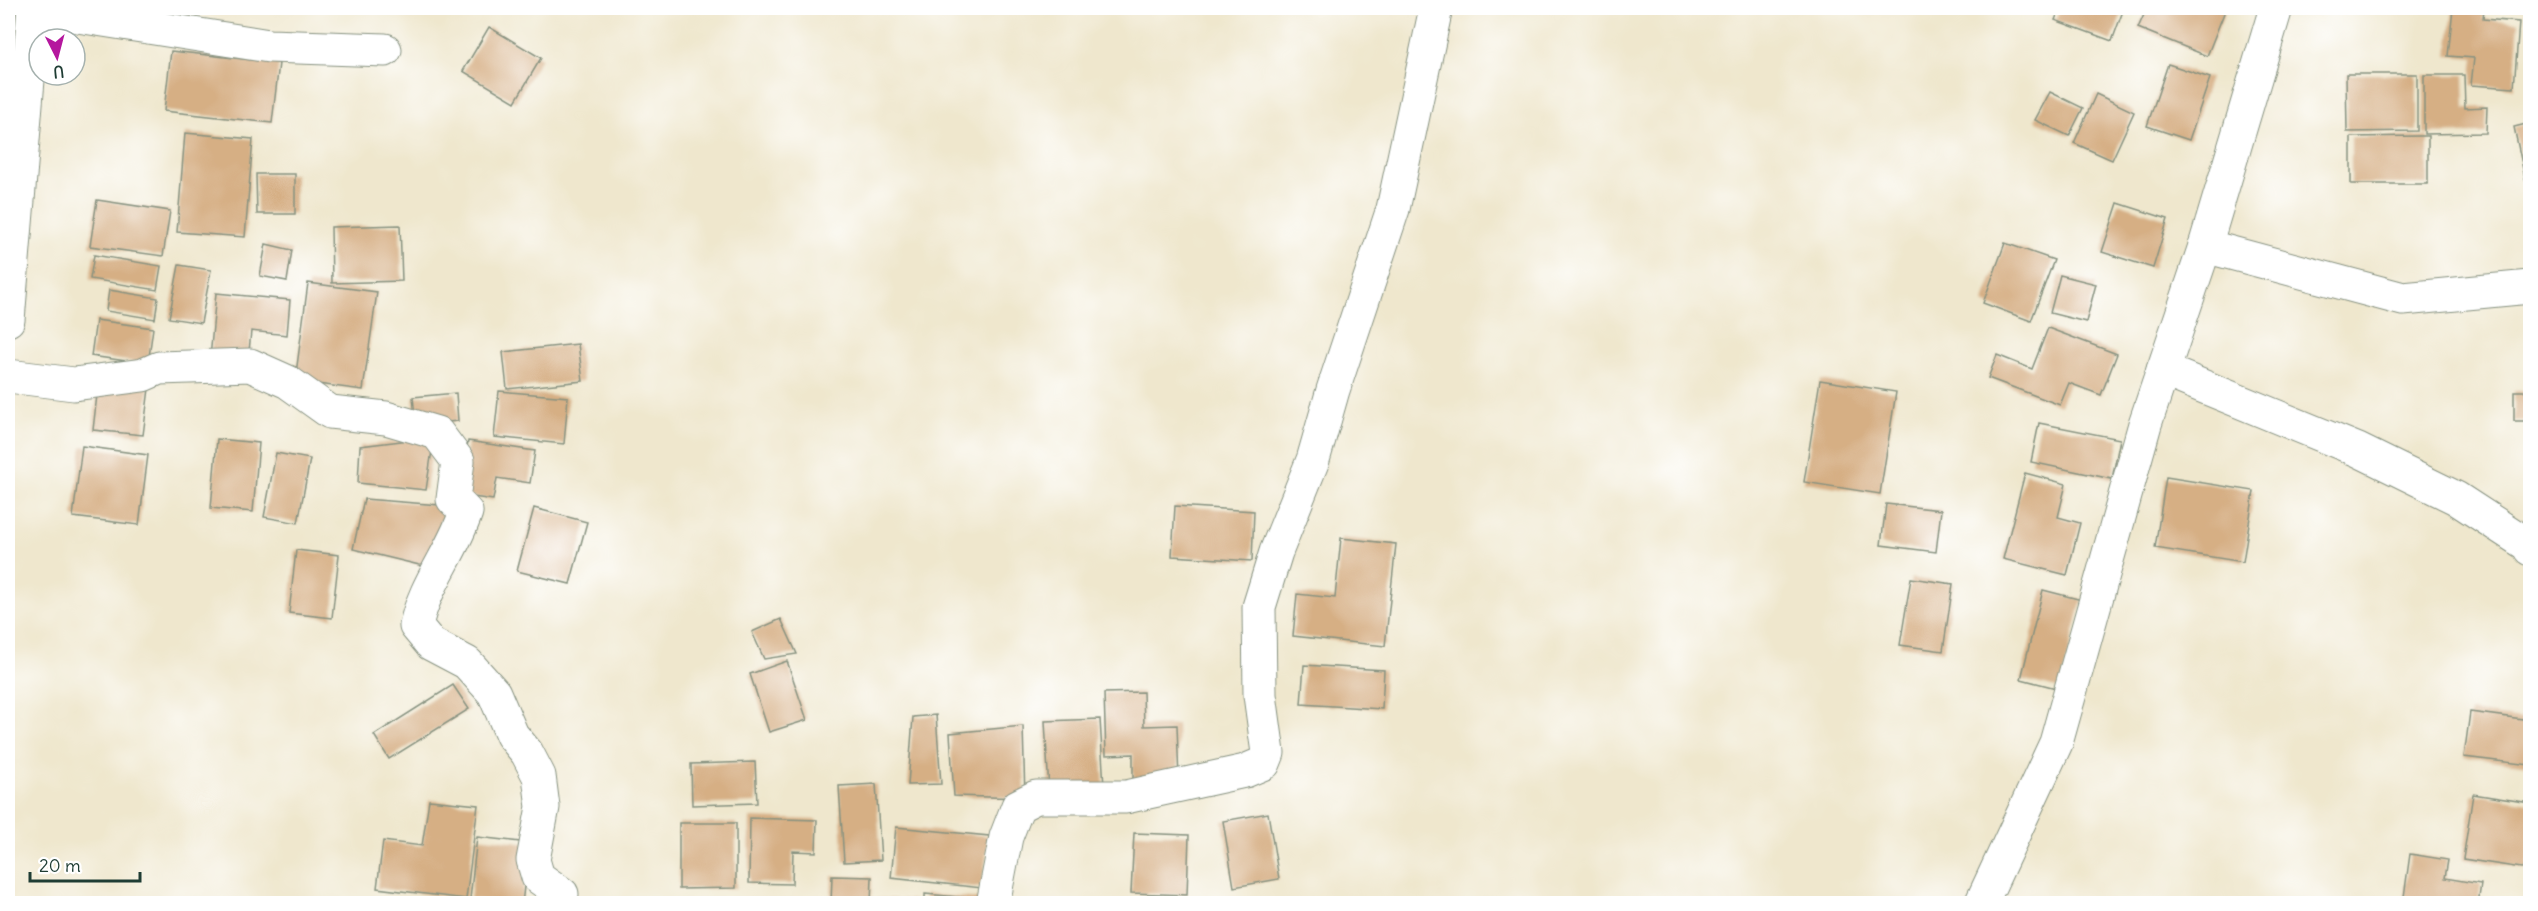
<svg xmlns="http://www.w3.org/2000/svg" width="2538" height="911" font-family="Delius,sans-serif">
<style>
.building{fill:#d6af84}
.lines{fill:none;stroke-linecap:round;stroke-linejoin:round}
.minor-casing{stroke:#879280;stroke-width:35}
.minor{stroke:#fff;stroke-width:33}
</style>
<rect width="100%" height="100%" fill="#fff"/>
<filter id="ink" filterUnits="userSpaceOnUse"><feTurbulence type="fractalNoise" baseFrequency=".0167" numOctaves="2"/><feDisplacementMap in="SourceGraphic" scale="12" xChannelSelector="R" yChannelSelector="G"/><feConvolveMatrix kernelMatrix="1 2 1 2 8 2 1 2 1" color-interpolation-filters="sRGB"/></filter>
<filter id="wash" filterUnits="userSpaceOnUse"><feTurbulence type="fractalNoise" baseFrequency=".008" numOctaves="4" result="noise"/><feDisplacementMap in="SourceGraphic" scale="24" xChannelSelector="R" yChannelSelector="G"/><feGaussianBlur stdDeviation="1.35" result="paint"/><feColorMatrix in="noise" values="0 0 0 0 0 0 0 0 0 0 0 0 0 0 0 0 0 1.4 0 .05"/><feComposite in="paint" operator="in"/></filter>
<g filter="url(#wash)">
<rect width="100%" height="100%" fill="#efe7cd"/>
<g id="blocks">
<g class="building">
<path d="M2060,8h64l-12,33 -57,-21z"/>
<path d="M2147,8h79l-19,48 -69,-28z"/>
<path d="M2453,8h31l-1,11 36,3 -5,66 -43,-3 3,-27 -26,-2z"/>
<path d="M489,27l52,31 -26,44 -52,-31z"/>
<path d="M171,51l108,12 -7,60 -108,-12z"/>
<path d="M2168,64l42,14 -21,62 -42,-14z"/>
<path d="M2346,74h71v57l-70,1z"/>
<path d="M2424,75h40l1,33 22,-1 -1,26 -62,1z"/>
<path d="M2050,92l33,16 -14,28 -34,-16z"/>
<path d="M2096,94l38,18 -22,48 -38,-17z"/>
<path d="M2530,123v59l-4,1 -12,-56z"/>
<path d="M185,133l68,6 -8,98 -68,-5z"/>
<path d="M2420,136h8v48h-77v-47z"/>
<path d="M256,174h39v40h-38z"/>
<path d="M97,200l73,11 -7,45 -73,-10z"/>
<path d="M2118,203l50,16 -15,49 -51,-16z"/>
<path d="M400,225l2,56 -70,2 -1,-56z"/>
<path d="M2005,243l49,17 -23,61 -48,-18z"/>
<path d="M266,244l26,6 -5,31 -27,-5z"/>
<path d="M94,255l67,11 -4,24 -67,-11z"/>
<path d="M179,265l32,5 -10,53 -32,-5z"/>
<path d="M2060,275l36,9 -10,38 -36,-9z"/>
<path d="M308,283l69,9 -14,98 -68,-9z"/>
<path d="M109,290l49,8 -3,21 -49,-8z"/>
<path d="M216,293l74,7 -3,35 -36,-4 -3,31 -38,-4z"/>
<path d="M96,320l57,8 -5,36 -57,-8z"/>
<path d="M2048,328l69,26 -16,41 -32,-12 -9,22 -72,-27 9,-23 35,14z"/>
<path d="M578,344l5,37 -76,8 -4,-37z"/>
<path d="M1820,380l76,12 -16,102 -76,-12z"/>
<path d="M150,381l-7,54 -50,-5 5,-44z"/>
<path d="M499,391l69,6 -4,47 -70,-7z"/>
<rect x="2514" y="391" width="16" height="30"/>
<path d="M456,393l2,28 -42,4 -3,-28z"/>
<path d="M2039,423l81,16 -8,40 -81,-17z"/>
<path d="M434,437l-8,53 -68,-7 2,-37z"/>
<path d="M217,439l42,4 -6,69 -42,-4z"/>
<path d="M468,441l67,10 -5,32 -33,-5 -4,22 -33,-5z"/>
<path d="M82,446l66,9 -9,70 -66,-8z"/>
<path d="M276,453l34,6 -12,64 -34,-6z"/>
<path d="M2025,473l41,11 -8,33 22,6 -13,52 -64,-16z"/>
<path d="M2166,477l88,14 -11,71 -88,-14z"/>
<path d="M364,499l88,7 -20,62 -79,-19z"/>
<path d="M1886,504l55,6 -5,42 -55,-7z"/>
<path d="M1175,506l79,5 -2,50 -80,-5z"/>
<path d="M534,508l53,14 -17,62 -53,-13z"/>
<path d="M1341,538l55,6 -11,102 -92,-10 4,-42 38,4z"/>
<path d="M296,550l43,5 -7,63 -43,-5z"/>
<path d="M1911,578l42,6 -10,67 -43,-6z"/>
<path d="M2043,590l39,10 -22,89 -39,-10z"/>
<path d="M781,619l16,35 -33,5 -12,-27z"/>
<path d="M787,661l20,59 -38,12 -19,-58z"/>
<path d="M1304,665l80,5 -2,39 -81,-5z"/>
<path d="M453,685l16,24 -80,50 -15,-24z"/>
<path d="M1143,692l1,34 33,-1 2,56 -46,2v-29l-27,1 -2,-62z"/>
<path d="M2470,712l60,8v45l-66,-8z"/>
<path d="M936,715l5,69 -33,1 5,-68z"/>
<path d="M1100,719l4,68 -55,4 -4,-70z"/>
<path d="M1023,726l2,72 -71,-2 -4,-63z"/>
<path d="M755,762l2,41 -65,2 -1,-41z"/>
<path d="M876,784l5,76 -37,2 -5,-76z"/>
<path d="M2473,794l57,9v47l-2,19 -65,-10z"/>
<path d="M429,800l49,5 -12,94 -89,-11 6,-47 39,5z"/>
<path d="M1268,813l11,66 -45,8 -11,-66z"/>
<path d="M750,818l67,2 -1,32 -23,-1 -1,33 -43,-1z"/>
<path d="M679,823h57v65l-57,1z"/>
<path d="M896,827l93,9 -7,52 -91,-10z"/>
<path d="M1134,833l55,2 -2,60 -56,-2z"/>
<path d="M477,837l52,6 -7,61 -52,-5z"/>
<path d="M2410,854l38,6 -3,18 36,6 -3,20h-75z"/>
<path d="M832,876l40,1 -1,27h-40z"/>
<path d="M925,894l55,5 -1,5h-54z"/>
<path d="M872,898l42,2v4h-42z"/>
</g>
</g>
</g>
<g filter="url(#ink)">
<use href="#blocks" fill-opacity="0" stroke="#879280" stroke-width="1.5"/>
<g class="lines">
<defs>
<g id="minor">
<path d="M33,9l236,37 116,4"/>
<path d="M2205,246l198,53 127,-12"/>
<path d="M8,320l26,-312"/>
<path d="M2163,370l195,80 98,48 72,47 2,4"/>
<path d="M8,376l66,8 69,-9 16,-7 91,-3 38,17 42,30 56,6 51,15 21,28 -5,38 13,13c-13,40 -42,73 -50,114l15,18 36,19 27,30 18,42 15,18 12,23 4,31 -10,53 5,17 24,17 -3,10"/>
<path d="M993,904l13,-67 12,-31 18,-9h90l119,-26 19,-8 4,-10 -8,-58 -1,-88 17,-55 37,-92 20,-70 60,-181 43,-201"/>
<path d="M1981,904l75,-161 89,-319 60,-178 71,-238"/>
</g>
</defs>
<use href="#minor" class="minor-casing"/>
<use href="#minor" class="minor"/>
</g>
</g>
<rect width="2538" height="911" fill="none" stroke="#fff" stroke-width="30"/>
<g transform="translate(57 57) rotate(174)"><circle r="28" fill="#ffffff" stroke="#a5b1ae" stroke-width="1.5"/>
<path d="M0-4.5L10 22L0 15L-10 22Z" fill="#b5179e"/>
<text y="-9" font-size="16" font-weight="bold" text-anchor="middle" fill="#1f3d34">U</text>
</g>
<path d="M30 872v9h110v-9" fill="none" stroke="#1f3d34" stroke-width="3"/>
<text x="39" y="872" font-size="18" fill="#1f3d34" stroke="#ffffff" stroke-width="4.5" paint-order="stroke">20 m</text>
</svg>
